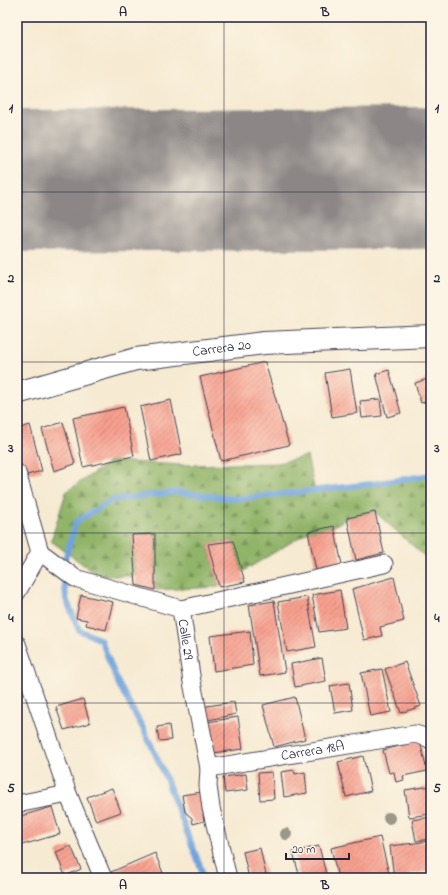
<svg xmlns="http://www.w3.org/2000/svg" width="448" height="895" font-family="'Indie Flower',sans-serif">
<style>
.forest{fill:url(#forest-firs);stroke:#596b52}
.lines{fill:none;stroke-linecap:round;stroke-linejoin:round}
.stream{stroke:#71a4dd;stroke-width:6}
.runway{stroke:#8c8686;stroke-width:142}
.building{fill:url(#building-hatch)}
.minor-casing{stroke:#424052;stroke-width:19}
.secondary-casing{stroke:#424052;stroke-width:24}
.minor{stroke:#fff;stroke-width:17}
.secondary{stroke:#fff;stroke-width:22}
.tree{fill:#9a9989}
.grid{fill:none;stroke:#22223b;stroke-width:1;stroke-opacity:0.55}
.labels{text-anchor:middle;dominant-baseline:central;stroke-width:3;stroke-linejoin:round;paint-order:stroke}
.street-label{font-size:14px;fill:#22223b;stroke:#fcf5e5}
.neatline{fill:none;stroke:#22223b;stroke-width:1.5}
.grid-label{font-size:13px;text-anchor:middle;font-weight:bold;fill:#22223b}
</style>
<defs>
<pattern id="forest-firs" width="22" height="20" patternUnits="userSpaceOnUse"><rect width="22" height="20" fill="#90b468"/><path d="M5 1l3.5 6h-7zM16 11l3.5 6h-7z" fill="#759257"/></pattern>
<pattern id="building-hatch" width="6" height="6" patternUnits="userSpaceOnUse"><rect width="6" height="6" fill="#f8a08f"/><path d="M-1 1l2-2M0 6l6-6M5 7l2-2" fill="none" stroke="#c88276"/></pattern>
</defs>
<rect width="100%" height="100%" fill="#fcf5e5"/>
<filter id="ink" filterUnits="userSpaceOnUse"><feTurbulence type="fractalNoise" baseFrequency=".025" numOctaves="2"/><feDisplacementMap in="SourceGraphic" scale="8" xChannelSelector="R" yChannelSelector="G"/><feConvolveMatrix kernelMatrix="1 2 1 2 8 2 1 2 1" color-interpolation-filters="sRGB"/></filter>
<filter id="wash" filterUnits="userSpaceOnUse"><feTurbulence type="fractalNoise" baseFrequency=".012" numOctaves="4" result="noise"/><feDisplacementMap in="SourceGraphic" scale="16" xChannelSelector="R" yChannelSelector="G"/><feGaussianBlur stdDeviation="0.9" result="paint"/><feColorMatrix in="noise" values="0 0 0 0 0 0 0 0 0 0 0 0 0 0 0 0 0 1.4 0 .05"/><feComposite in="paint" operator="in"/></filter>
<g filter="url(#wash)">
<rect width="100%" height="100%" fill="#f6ead2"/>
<path class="forest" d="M307,456l8,35 116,-15v86l-56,-50 -28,6 -13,8 -26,6 -66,40 -9,-31 -25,3 11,43 -64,3v-56l-23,1 3,41h-36l-48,-35 15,-49 45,-31 72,4 95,-2z"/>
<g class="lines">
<path class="stream" d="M200,878l2,-7 -39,-100 -19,-41 -26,-47 -17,-43 -22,-10 -13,-31 -3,-33 13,-44 36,-22 65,-8 60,7 135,-15 59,-9"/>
<path class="runway" d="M17,181l414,-3"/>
</g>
<g id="blocks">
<g class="building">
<path d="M265,362l24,83 -68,16 -21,-84z"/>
<path d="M350,369l7,44 -25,4 -7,-44z"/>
<path d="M389,370l12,43 -14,4 -11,-43z"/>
<path d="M431,378v22l-10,3 -6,-20z"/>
<path d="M380,399l2,17 -20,2 -2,-17z"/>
<path d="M171,400l11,54 -31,7 -11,-54z"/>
<path d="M124,407l10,49 -51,11 -10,-49z"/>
<path d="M63,422l12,42 -21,7 -12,-42z"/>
<path d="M30,425l12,46 -19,5 -6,-23v-24z"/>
<path d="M375,512l9,41 -28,7 -9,-42z"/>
<path d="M334,526l8,39 -26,5 -8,-38z"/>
<path d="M155,534v56l-19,-5 -4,-50z"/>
<path d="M233,541l12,41 -26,5 -11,-43z"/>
<path d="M394,577l10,44 -24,6 2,9 -18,4 -12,-51z"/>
<path d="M340,590l6,38 -27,4 -7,-37z"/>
<path d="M81,595l32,7 -7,28 -20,-5 1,-5 -11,-2z"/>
<path d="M307,597l9,50 -29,5 -9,-50z"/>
<path d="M274,601l11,71 -25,4 -11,-71z"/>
<path d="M250,631l3,34 -39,6 -4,-35z"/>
<path d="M322,658l4,23 -31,6 -4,-23z"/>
<path d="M405,662l16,44 -20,7 -16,-44z"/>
<path d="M382,669l9,43 -21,4 -9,-43z"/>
<path d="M349,683l4,27 -18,3 -5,-27z"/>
<path d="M295,697l10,42 -31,8 -11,-42z"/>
<path d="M83,699l7,24 -26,7 -8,-23z"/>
<path d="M234,702l2,12 -32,7 -4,-14z"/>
<path d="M238,717l5,32 -30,4 -5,-31z"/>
<path d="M169,725l2,15 -12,1 -2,-14z"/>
<path d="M420,741l7,30 -24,5 1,4 -8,2 -2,-10 -5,1 -6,-23z"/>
<path d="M363,756l8,35 -25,6 -8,-35z"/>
<path d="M294,770l1,4 10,-2 2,21 -23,4 -3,-25z"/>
<path d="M272,772l2,27 -14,1 -2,-27z"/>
<path d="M246,774l2,16 -23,3 -2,-16z"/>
<path d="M431,786v28l-22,3 -4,-27z"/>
<path d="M112,788l9,24 -25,9 -9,-24z"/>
<path d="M202,792l3,19 -2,4 1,6 -11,3 -1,-6 -7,-6 -3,-17z"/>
<path d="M52,807l8,27 -38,11 -5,-18v-10z"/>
<path d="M431,817v22l-15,2 -4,-21z"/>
<path d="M380,837l10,41h-52l-7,-30z"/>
<path d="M431,841v30l-22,4 -1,3h-14l-4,-32z"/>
<path d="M71,846l10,23 -16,7 -9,-24z"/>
<path d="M319,846l8,32h-27l-7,-26z"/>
<path d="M260,848l6,27 -17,3 -6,-26z"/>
<path d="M155,853l10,25h-52l-2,-6z"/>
</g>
</g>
</g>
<g filter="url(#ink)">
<use href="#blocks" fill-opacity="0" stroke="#424052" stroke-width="1"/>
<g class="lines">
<defs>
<g id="minor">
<path id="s1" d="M17,473l23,79 35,26 106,31 11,73 17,86 -1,18 3,22 17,70"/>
<path d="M17,592l23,-40"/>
<path d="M181,609l203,-45"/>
<path d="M17,644l51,150 35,84"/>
<path id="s2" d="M209,768l206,-34 10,3 6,3"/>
<path d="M17,804l51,-10"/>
</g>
<g id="secondary">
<path id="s3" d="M17,393l119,-34 128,-16 167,-7"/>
</g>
</defs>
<use href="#minor" class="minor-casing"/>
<use href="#secondary" class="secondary-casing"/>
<use href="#minor" class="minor"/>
<use href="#secondary" class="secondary"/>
</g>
<g class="tree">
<circle cx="389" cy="818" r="6"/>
<circle cx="286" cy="834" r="6"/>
</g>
</g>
<path class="grid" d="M224,17v861M17,192h414M17,362h414M17,533h414M17,703h414"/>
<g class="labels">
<g class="street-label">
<text stroke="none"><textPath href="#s3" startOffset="210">Carrera 20</textPath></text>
<text stroke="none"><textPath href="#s1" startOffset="267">Calle 29</textPath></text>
<text stroke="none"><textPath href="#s2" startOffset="105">Carrera 18A</textPath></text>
</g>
</g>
<rect width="448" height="895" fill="none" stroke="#fcf5e5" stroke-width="44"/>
<path d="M286 853v6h63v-6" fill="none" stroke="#22223b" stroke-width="2"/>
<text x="292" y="853" font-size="12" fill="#22223b" stroke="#fcf5e5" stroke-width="3" paint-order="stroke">20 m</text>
<rect x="22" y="22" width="404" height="851" class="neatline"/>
<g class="grid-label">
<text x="123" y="16">A</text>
<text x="325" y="16">B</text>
<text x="11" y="112">1</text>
<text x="437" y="112">1</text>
<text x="11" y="282">2</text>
<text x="437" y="282">2</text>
<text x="11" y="452">3</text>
<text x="437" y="452">3</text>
<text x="11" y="622">4</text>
<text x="437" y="622">4</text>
<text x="11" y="792">5</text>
<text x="437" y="792">5</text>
<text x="123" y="889">A</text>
<text x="325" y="889">B</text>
</g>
</svg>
